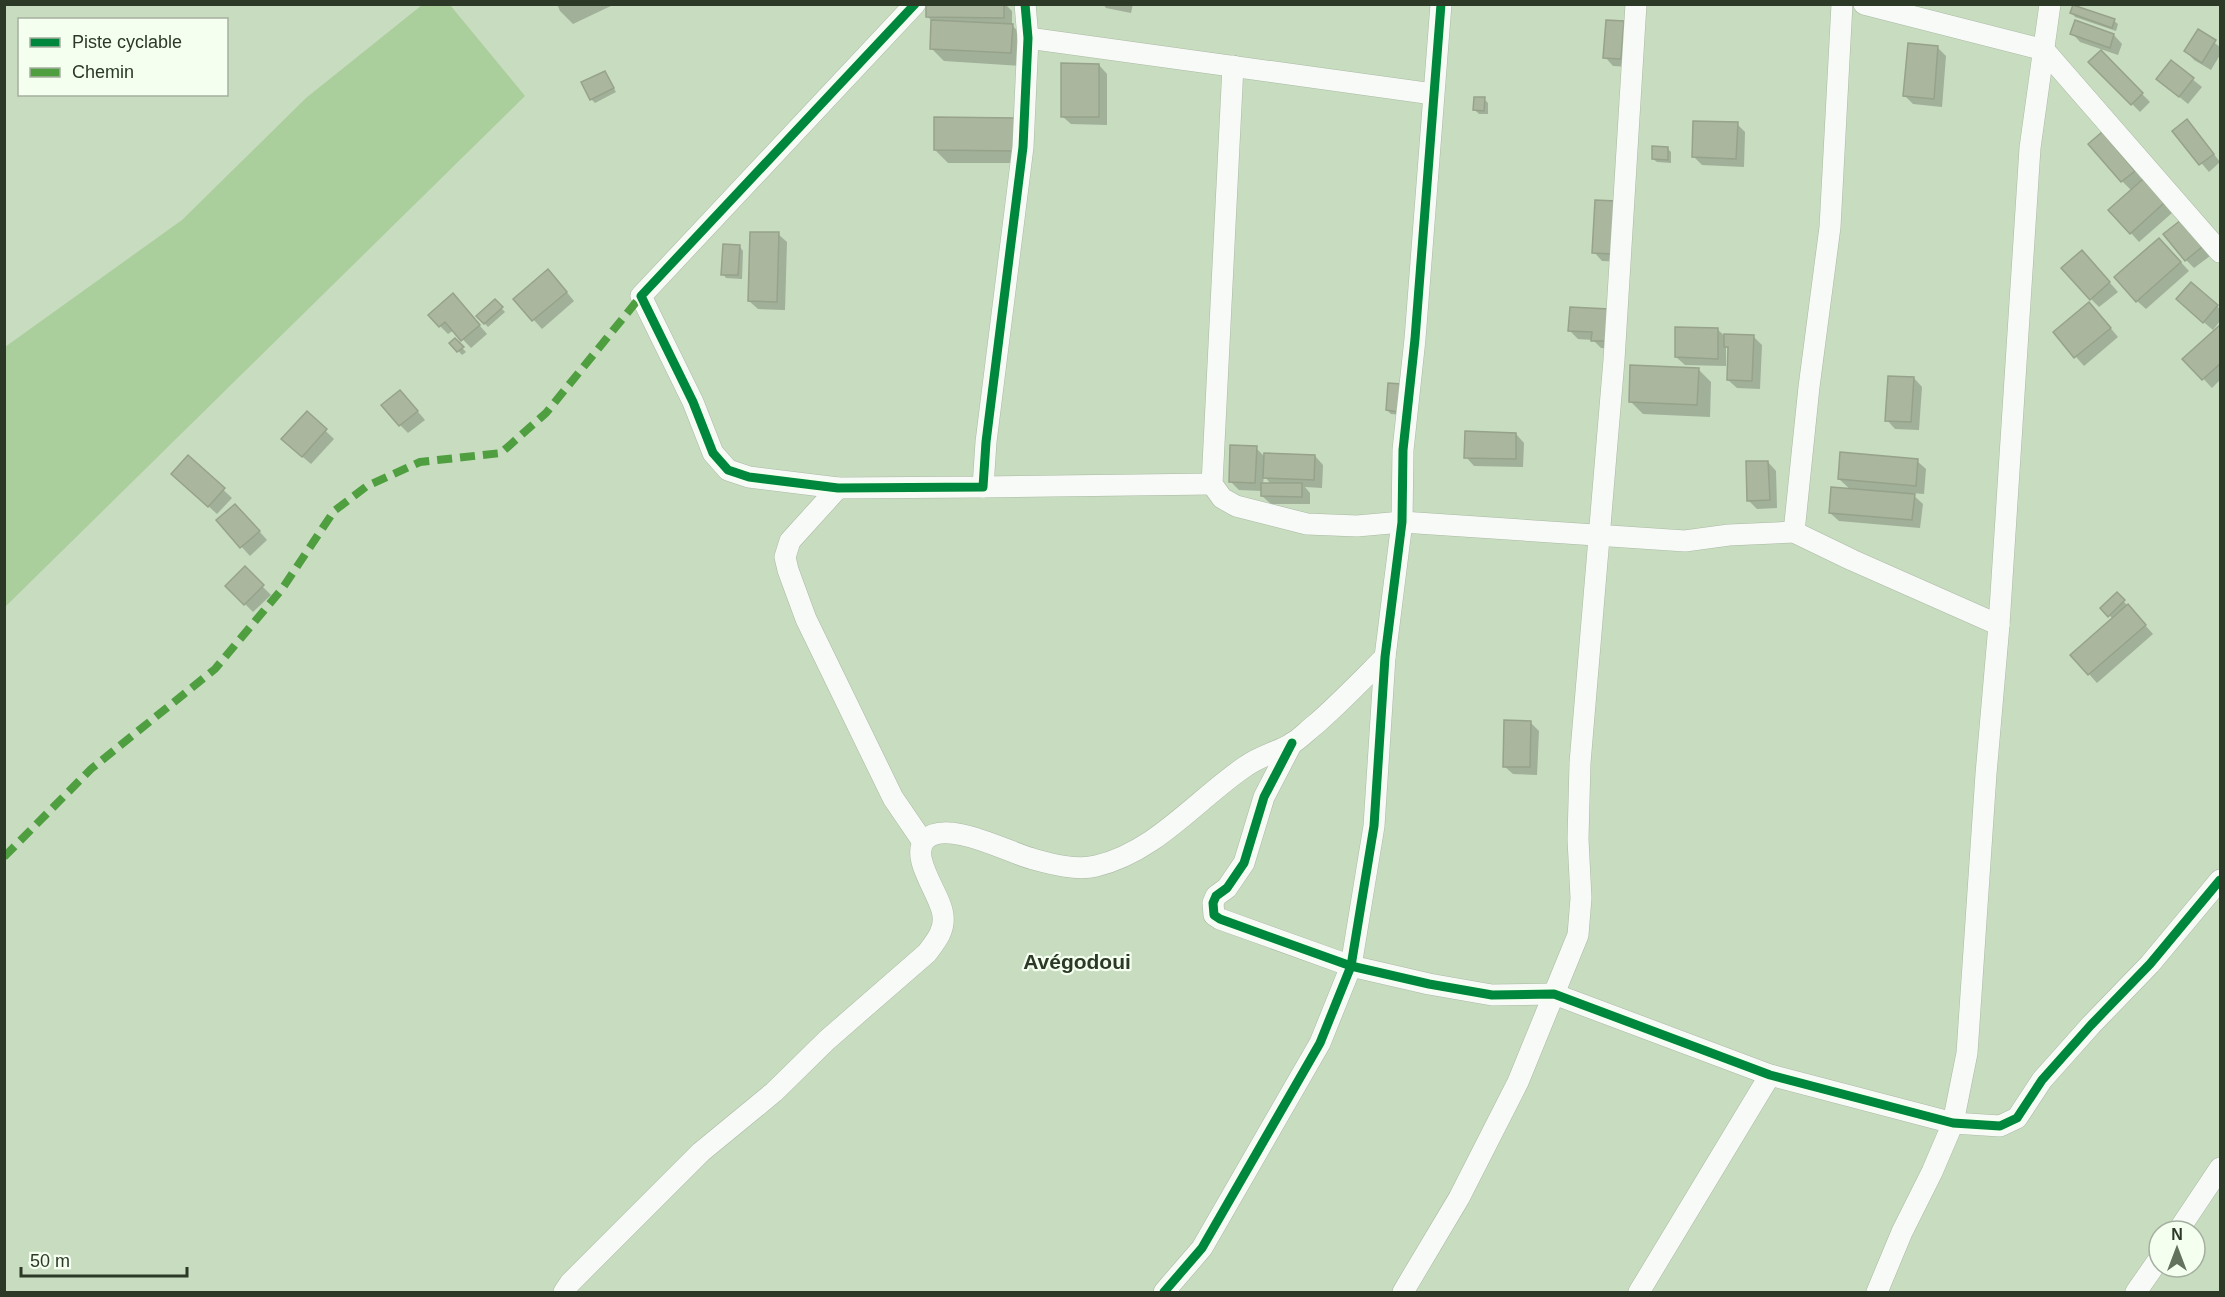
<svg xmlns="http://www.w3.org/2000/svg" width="2225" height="1297" font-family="Helvetica,sans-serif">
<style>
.green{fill:#aace9c}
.shadow{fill:#0003;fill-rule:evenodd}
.building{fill:#aab69e;stroke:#97a28b;stroke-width:1.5}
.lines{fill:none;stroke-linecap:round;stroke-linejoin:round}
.street-casing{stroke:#aab9a3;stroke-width:22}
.street{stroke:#f7faf6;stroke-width:21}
.quiet{stroke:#4f9f40;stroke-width:8;stroke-dasharray:15 8;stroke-linecap:butt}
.cycleway-casing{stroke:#f4fff0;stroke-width:13}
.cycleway{stroke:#00873e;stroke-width:9}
.labels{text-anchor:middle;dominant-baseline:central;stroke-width:4.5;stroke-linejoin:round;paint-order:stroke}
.quarter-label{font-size:21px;font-weight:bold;fill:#2b3926;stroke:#f4fff0}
</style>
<rect width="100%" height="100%" fill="#c8dcc0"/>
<path class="green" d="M422,5h28l75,91 -520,511v-260l177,-127 124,-122z"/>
<g class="shadow">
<path d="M557,4h58l-42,20 -13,-13z"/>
<path d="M928,4h77l7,7v14l13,14 -1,27 -80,-5 -13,-13 1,-27 -5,-5z"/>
<path d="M1103,4h30l-2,9 -25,-5z"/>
<path d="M2072,13l42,8 4,3 -2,7 -41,-14z"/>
<path d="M1623,22l8,9 -2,36 -16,-1 -8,-9z"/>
<path d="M2076,22l38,13 8,9 -4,11 -38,-13 -8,-9z"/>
<path d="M2199,31l21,16v8l-9,15 -17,-10 -8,-9z"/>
<path d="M1938,48l8,8 -4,51 -29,-3 -8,-8z"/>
<path d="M2101,52l49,50 -10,10 -50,-50z"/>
<path d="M2171,62l31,25 -14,17 -30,-25z"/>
<path d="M1099,65l8,9v51l-36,-1 -9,-8z"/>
<path d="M605,72l11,20 -21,11 -4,-4z"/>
<path d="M1484,99l4,4v11h-9l-4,-4z"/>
<path d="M1015,119l12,44h-79l-13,-13z"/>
<path d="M1737,124l8,8 -1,35 -42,-2 -8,-8z"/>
<path d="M2195,130l25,32 -11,10 -35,-41z"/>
<path d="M2110,143l62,70 -33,29 -8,-9 1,-42 -10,-10z"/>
<path d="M1667,148l4,4v11l-14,-1 -4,-3z"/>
<path d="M1596,202l26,60 -20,-1 -8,-9z"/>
<path d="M2190,230l20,26 -16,12 -8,-8z"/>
<path d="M778,234l9,8 -2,68 -27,-1 -9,-8z"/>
<path d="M740,247l3,4 -1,28 -16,-1 -3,-4z"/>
<path d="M2168,248l21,23 -43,38 -9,-8z"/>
<path d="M2090,260l28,32 -19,15 -8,-8z"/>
<path d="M556,279l18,22 -32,28 -27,-30z"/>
<path d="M2191,284l29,25v12l-7,9 -26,-22z"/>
<path d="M495,301l10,11 -17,15 -10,-11z"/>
<path d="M461,304l26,30 -16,14 -17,-18 -6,4 -8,-8z"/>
<path d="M1571,308l44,41 -14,-1 -8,-8 -15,-1 -8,-8z"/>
<path d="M2097,312l21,25 -34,29 -29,-33z"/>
<path d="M2220,327v53l-8,8 -27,-29z"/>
<path d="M1718,330l8,7 27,-1 9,9 -2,44 -23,-1 -9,-8 1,-30 -3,-3v19l-41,-1 -9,-8z"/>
<path d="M455,340l11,12 -4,3 -11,-12z"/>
<path d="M1698,369l13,13 -1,35 -67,-3 -13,-13z"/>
<path d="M1914,378l8,9 -3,43 -24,-1 -8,-9z"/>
<path d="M1400,385l2,30 -11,-1 -4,-4z"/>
<path d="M408,400l17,20 -17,13 -8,-8z"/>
<path d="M307,413l27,26 -23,25 -20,-17z"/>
<path d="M1516,434l8,9 -1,24 -49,-1 -8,-9z"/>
<path d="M1256,448l9,9 50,-1 8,9 -1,23 -17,-1 5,6v11h-39l-9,-8v-5l-23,-1 -9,-9zM1264,476l7,8h-8z"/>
<path d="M188,457l44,41 -15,16 -35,-32z"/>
<path d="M1917,461l9,8 -2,25 -13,-1 12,11 -3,24 -81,-7 -9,-8 21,-23 -12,-11z"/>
<path d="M1768,462l8,9 1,37 -20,1 -9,-9z"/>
<path d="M244,514l23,26 -17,16 -32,-35z"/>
<path d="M245,569l26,26 -18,17 -26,-26z"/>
<path d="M2117,594l36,40 -56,49 -25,-28 41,-36 -11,-11z"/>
<path d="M1530,722l9,9 -2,44 -24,-1 -9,-8z"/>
</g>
<g class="building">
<path d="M926,4h78v14l-78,-1z"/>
<path d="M2073,5l42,14 -3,9 -42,-15z"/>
<path d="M931,20l82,4 -2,29 -81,-4z"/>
<path d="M1606,20l18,1 -3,38 -18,-1z"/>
<path d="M2075,20l39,14 -4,14 -40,-14z"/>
<path d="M2198,29l18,11 -14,23 -18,-12z"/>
<path d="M1908,43l30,3 -4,53 -31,-3z"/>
<path d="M2101,50l42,43 -12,12 -43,-43z"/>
<path d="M2171,60l23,18 -15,19 -23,-18z"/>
<path d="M1061,63l38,1v53h-38z"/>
<path d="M605,71l9,17 -24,12 -9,-18z"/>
<path d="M1474,97h11l-1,14 -11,-1z"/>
<path d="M934,117l82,1 -2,33 -80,-1z"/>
<path d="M2187,119l27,35 -15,11 -27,-34z"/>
<path d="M1693,121l45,1 -2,37 -44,-2z"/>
<path d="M2102,132l33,39 -14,11 -33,-38z"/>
<path d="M1652,146l16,1v13l-16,-1z"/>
<path d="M2143,179l21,24 -34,31 -22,-24z"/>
<path d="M1595,200l21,1 -2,53 -22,-1z"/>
<path d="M2181,220l22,26 -18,15 -22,-27z"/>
<path d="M750,232h29l-2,70 -29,-1z"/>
<path d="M2159,238l22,24 -45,40 -22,-25z"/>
<path d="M723,244l17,1 -2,30h-17z"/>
<path d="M2082,250l28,32 -20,18 -29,-32z"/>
<path d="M548,269l19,23 -35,29 -19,-22z"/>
<path d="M2191,282l27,23 -15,18 -27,-24z"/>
<path d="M453,293l27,32 -19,16 -16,-19 -6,5 -11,-12z"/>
<path d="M495,299l8,8 -19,17 -8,-8z"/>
<path d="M2089,302l22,26 -37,30 -21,-26z"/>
<path d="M1570,307l39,2 -2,32h-16l1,-9 -24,-1z"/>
<path d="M2220,325v39l-18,16 -20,-21z"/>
<path d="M1675,327l43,1v31l-43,-2z"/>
<path d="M1724,334l30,1 -2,46 -25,-1 1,-33h-4z"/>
<path d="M455,338l9,9 -7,5 -8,-9z"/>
<path d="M1630,365l69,3 -2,37 -68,-3z"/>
<path d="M1888,376l26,1 -3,45 -26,-1z"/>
<path d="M1388,383l13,1 -2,28 -13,-2z"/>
<path d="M400,390l18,21 -19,15 -18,-21z"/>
<path d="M307,411l20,18 -25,28 -21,-18z"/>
<path d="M1465,431l51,2v26l-52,-1z"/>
<path d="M1230,445l27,1 -2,37 -26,-1z"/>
<path d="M1840,452l78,7 -2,27 -78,-7z"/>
<path d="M1264,453l51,2 -1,25 -51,-2z"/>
<path d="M188,455l37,33 -17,19 -37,-33z"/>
<path d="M1746,461h22l2,39 -23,1z"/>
<path d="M1261,483h41v14l-41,-1z"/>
<path d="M1831,487l84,7 -3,26 -83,-7z"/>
<path d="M235,504l25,27 -20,17 -24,-28z"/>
<path d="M245,566l19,19 -20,20 -19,-19z"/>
<path d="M2117,592l8,8 -17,17 -8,-9z"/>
<path d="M2128,604l18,21 -58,50 -18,-20z"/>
<path d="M1504,720l27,1 -1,46h-27z"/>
</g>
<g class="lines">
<defs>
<g id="street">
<path d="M915,4l-274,292 52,106 20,51 15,17 21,7 89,11 145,-1 3,-45 37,-295 5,-109 -3,-34"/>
<path d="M1864,4l180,46 176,202"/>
<path d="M1028,38l405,56"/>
<path d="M1233,66l-21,418 10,14 14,8 71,18 50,2 45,-4 283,19 44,-6 65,-3 58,28 147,65"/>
<path d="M983,487l229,-3"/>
<path d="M838,488l-48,53 -5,16 3,13 18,49 87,179 30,44"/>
<path d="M1794,532l15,-145 21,-160 12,-223"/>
<path d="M1292,743l-28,54 -20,66 -17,25 -11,8 -3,7 1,12 6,4 131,47 78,18 63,11 62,-1 216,81 183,48 47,3 17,-8 25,-38 49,-55 59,-61 70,-84"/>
<path d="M2178,1231l42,-63"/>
<path d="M564,1292l6,-9 131,-131 73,-60 53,-52 100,-87c8,-11 18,-22 16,-37 -1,-20 -34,-58 -18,-76 21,-22 84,13 108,19 18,5 44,12 63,7 60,-14 101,-67 150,-100 14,-10 31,-14 45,-22 9,-5 17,-14 25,-20 24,-21 46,-44 69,-67"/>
<path d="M1164,1292l38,-44 118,-205 31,-77 23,-140 11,-169 17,-135 1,-72 12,-111 26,-335"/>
<path d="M1403,1292l56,-94 59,-116 60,-147 3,-37 -3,-59 2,-76 34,-403 22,-356"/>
<path d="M1639,1292l131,-217"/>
<path d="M1877,1292l25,-60 30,-60 21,-49 14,-70 19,-279 13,-149 31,-477 20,-144"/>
<path d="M2136,1292l23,-33"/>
</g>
</defs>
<use href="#street" class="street-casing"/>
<use href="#street" class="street"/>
<path class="quiet" d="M4,857l87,-88 124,-100 67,-80 52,-78 33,-25 53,-24 81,-9 45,-40 95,-117"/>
<defs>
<g id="cycleway">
<path d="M915,4l-274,292 52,106 20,51 15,17 21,7 89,11 145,-1 3,-45 37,-295 5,-109 -3,-34"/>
<path d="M1292,743l-28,54 -20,66 -17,25 -11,8 -3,7 1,12 6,4 131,47 78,18 63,11 62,-1 216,81 183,48 47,3 17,-8 25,-38 49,-55 59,-61 70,-84"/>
<path d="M1164,1292l38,-44 118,-205 31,-77 23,-140 11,-169 17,-135 1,-72 12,-111 26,-335"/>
</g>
</defs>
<use href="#cycleway" class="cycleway-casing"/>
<use href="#cycleway" class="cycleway"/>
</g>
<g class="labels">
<g class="quarter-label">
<text x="1077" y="961">Avégodoui</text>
</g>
</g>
<rect width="2225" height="1297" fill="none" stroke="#2b3926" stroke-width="12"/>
<rect x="18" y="18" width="210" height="78" fill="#f4fff0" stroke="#a4b09f" stroke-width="1.5"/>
<rect x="30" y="38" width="30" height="9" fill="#00873e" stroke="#a4b09f" stroke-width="1.5"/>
<text x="72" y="48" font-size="18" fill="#2b3926">Piste cyclable</text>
<rect x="30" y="68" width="30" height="9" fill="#4f9f40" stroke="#a4b09f" stroke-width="1.5"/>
<text x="72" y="78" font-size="18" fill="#2b3926">Chemin</text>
<g transform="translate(2177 1249)"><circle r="28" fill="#f4fff0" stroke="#a4b09f" stroke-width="1.5"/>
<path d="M0-4.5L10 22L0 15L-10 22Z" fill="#62725c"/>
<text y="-9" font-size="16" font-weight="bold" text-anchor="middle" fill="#2b3926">N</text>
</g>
<path d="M21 1267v9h166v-9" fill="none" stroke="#2b3926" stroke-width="3"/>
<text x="30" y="1267" font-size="18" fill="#2b3926" stroke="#f4fff0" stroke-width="4.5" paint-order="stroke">50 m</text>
</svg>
